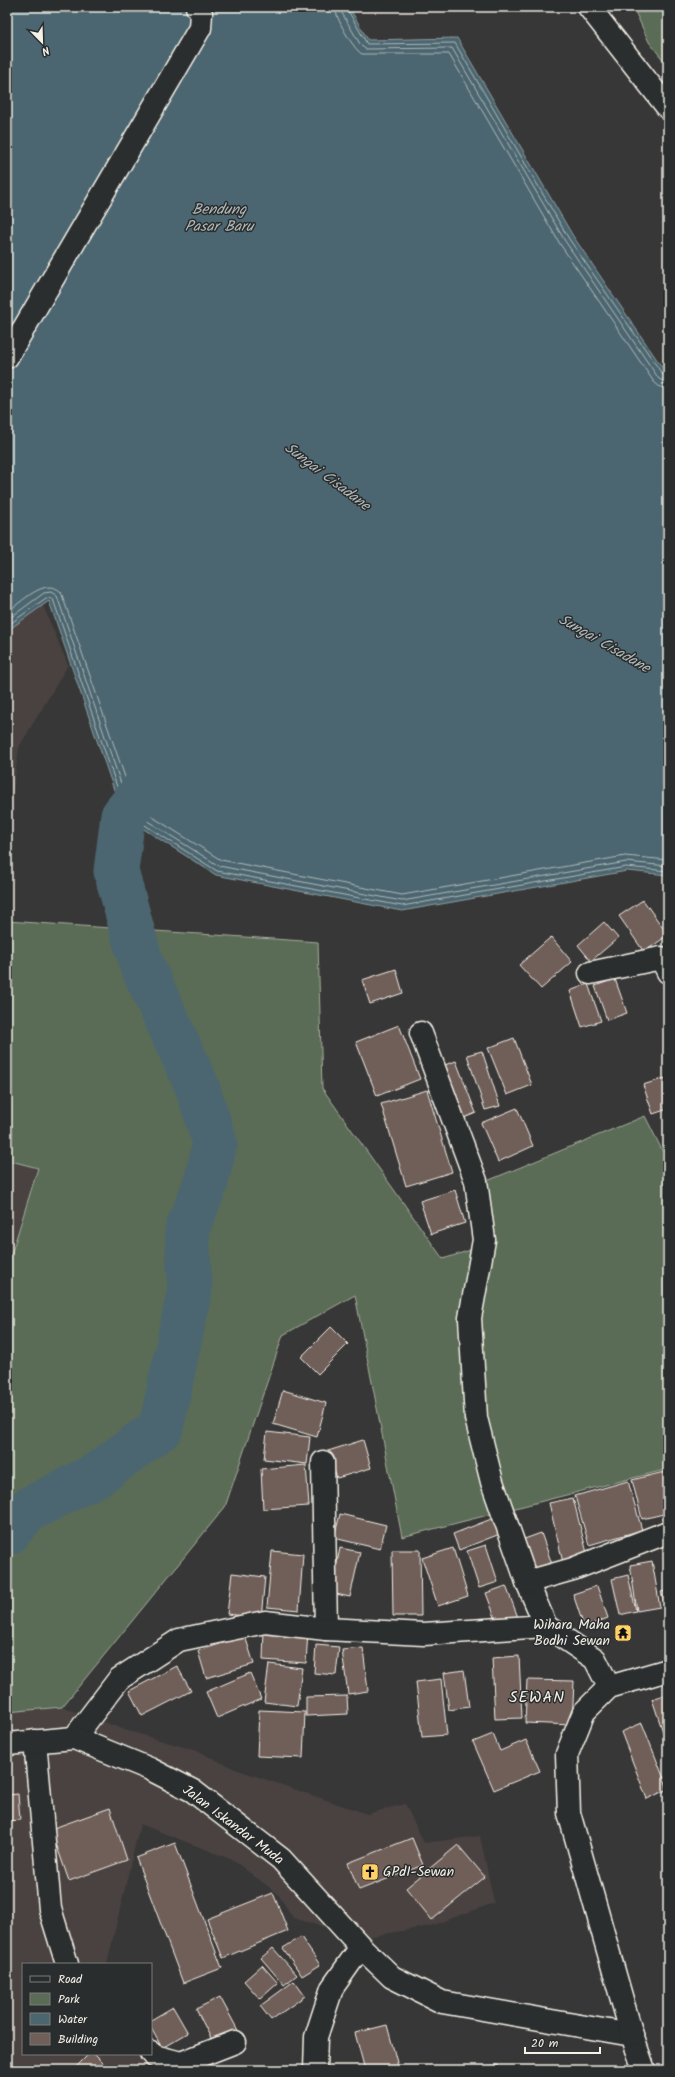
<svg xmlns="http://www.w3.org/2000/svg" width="675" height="2077" font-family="Kalam,sans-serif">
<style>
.built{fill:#494341}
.green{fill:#5a6c56;stroke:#a7ae9f}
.water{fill:#4c6670;stroke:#8f9ea0}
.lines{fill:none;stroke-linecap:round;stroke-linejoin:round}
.shore{stroke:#b1b9b8;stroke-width:1}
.river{stroke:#4c6670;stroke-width:45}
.building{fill:#705e59;stroke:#f4f1e8}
.minor-casing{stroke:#f4f1e8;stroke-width:25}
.minor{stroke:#2a2d2e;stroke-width:22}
.labels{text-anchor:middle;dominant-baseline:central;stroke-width:3;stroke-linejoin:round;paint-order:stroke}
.poi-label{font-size:14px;fill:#f4f1e8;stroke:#2a2d2e;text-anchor:end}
.street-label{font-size:14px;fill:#f4f1e8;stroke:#2a2d2e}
.water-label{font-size:15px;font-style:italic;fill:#b1b9b8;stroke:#2a2d2e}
.quarter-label{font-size:16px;letter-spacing:1px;fill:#f4f1e8;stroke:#2a2d2e}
</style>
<rect width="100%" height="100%" fill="#383737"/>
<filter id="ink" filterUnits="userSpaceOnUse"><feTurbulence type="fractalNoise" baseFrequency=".025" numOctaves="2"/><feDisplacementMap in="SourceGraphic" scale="8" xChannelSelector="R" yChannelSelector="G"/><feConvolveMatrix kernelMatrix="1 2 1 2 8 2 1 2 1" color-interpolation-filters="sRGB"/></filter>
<g filter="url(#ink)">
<g class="built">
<path d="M7,537l23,38 38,90 -49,82 -12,87z"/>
<path d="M7,1160l31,7 -31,101z"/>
<path d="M62,1707l63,23 72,21 38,18 132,45 38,-10 19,39 56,-7 14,67 -64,23 -69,12 -68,-20 -15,-24 -45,-34 -93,-36 -33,140h-84v90h128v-15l36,31h-180v-358z"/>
</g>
<g class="green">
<path d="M633,7h35v59l-19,-24z"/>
<path d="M7,921l311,21 4,146 121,171 49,-16 -22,-55 175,-72 23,46v307l-266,68 -47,-242 -72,40 -58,172 -163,200 -55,5v-444l31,-100 -31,-8z"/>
</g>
<path class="water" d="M7,7h342l19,33 89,-2 116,198 95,140v499l-41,-4 -225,40 -186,-36 -93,-59 -74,-215 -42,30z"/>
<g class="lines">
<g class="shore">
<path d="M335,7c0,10 18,42 27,47h87l111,190 94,138 6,5 8,2"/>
<path d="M341,7l1,6 18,31 5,5 87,-1 113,193 94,138 9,4"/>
<path d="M346,7l21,37 88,-1 114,196 94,136 5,3"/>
<path d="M7,612c14,-9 38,-36 54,-20l74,214 86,54 181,35 223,-39 43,4"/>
<path d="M7,620l37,-27 7,-1 6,4 73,214 89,56 183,35 224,-39 42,4"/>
<path d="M7,626l39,-28 7,1 73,214 91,58 185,35 224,-39 42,4"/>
</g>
<path class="river" d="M7,1533l21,-23 70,-36 63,-46 29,-139 -3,-59 19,-48 9,-39 -18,-57 -56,-123 -25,-92 7,-55 39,-49"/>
</g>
<g class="building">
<path d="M643,900l25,35 -24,17 -25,-36z"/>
<path d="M604,922l14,16 -27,23 -13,-16z"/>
<path d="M551,937l21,25 -31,27 -22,-24z"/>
<path d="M396,969l7,24 -33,11 -8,-24z"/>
<path d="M615,979l12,34 -20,7 -12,-34z"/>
<path d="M588,984l13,37 -19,6 -12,-36z"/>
<path d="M399,1025l21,54 -43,17 -21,-54z"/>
<path d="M514,1038l18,47 -25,10 -19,-47z"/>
<path d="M482,1051l18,55 -15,4 -18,-55z"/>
<path d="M456,1061l20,52 -17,7 -20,-53z"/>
<path d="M665,1078l3,10v21l-15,5 -10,-29z"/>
<path d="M427,1090l25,82 -46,14 -25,-82z"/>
<path d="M517,1108l16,38 -35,16 -17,-39z"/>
<path d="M455,1190l10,33 -34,11 -11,-33z"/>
<path d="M331,1327l17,17 -30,30 -17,-17z"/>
<path d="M283,1390l43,13 -9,34 -44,-13z"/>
<path d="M267,1432l43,5 -3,27 -43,-5z"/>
<path d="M363,1440l8,28 -34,10 -9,-27z"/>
<path d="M306,1465l3,41 -46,3 -2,-40z"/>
<path d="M668,1471v42l-26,6 -10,-39z"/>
<path d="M628,1481l14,49 -53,15 -14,-49z"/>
<path d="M573,1498l16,63 -25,6 -15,-64z"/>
<path d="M340,1514l46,11 -6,24 -46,-11z"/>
<path d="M499,1516l6,16 -46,18 -6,-16z"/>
<path d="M541,1533l13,37 -22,8 -13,-37z"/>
<path d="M486,1545l12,37 -19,6 -12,-37z"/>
<path d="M340,1548l20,4 -10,45 -19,-4z"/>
<path d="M453,1548l15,48 -30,10 -16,-48z"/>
<path d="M392,1550h28l1,66h-28z"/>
<path d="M272,1551l31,3 -4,56 -32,-3z"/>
<path d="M652,1561l8,46 -23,4 -7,-46z"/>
<path d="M232,1573l33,4 -4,41 -34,-4z"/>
<path d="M628,1575l8,36 -16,4 -8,-36z"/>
<path d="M506,1586l13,34 -20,8 -13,-35z"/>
<path d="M597,1586l11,32 -24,9 -11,-33z"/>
<path d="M668,1590v25l-7,-23z"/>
<path d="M264,1629l44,2 -2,32 -43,-3z"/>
<path d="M245,1636l9,28 -48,14 -8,-27z"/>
<path d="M316,1645l23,2 -3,28 -22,-2z"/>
<path d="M363,1648l5,43 -20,3 -6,-44z"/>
<path d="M519,1656l3,62 -27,1 -3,-61z"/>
<path d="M269,1664l33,4 -5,38 -33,-4z"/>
<path d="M177,1666l14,25 -49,25 -13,-25z"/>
<path d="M464,1670l5,37 -20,3 -5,-37z"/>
<path d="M250,1673l11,26 -44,19 -11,-26z"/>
<path d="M441,1679l6,56 -25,2 -6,-55z"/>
<path d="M527,1680l47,1 -2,44 -47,-2z"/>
<path d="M668,1694v53l-16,-48z"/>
<path d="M347,1696l1,18 -42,2v-19z"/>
<path d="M259,1710l46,2 -2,46 -46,-2z"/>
<path d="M642,1723l26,66 -21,10 -26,-67z"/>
<path d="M493,1734l7,17 26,-11 14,31 -46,19 -21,-48z"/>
<path d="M18,1794l2,26 -13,1v-26z"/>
<path d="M110,1808l17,52 -58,21 -18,-52z"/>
<path d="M412,1838l11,27 -64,25 -11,-27z"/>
<path d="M175,1843l47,125 -39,15 -47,-125z"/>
<path d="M458,1845l27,32 -53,43 -26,-32z"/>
<path d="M273,1893l15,38 -65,27 -16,-39z"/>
<path d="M301,1937l19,28 -18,11 -19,-28z"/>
<path d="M273,1948l24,27 -13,10 -23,-27z"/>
<path d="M262,1965l16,18 -18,16 -16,-18z"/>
<path d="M294,1981l11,15 -34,24 -11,-14z"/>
<path d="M220,1997l20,37 -25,12 -19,-37z"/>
<path d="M173,2007l15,26 -26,15 -11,-20v-8z"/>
<path d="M387,2025l12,45h-34l-10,-37z"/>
<path d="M89,2054h5l16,16h-37z"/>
<path d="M498,2065l1,5h-36v-1z"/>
</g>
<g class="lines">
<defs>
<g id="minor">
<path d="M589,7l79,101"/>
<path d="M7,357l193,-329 1,-15 -4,-6"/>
<path d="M590,973l71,-15 7,14"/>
<path d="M421,1033l55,148 8,59 -14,78 6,100 16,64 35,100 19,44 49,33 14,28"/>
<path d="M323,1462l3,167"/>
<path d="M527,1582l46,-13 95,-37"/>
<path d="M74,1738l45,-59 60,-39 86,-18 61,7 98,5 122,-8"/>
<path d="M35,1741l15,168 17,55"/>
<path d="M7,1744l67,-6 76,31 43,22 88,68 80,88 31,30 50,25 190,33 12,35"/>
<path d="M632,2035l-63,-222 -2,-59 17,-42 25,-25 59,-17"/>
<path d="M151,2053l3,3 27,7 54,-21"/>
<path d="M315,2070l1,-33 16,-49 29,-41"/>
</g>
</defs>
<use href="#minor" class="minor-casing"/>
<use href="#minor" class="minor"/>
</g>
</g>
<defs>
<symbol id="temple-square" viewBox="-11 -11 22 22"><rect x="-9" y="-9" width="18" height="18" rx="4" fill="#ffd166" stroke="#2a2d2e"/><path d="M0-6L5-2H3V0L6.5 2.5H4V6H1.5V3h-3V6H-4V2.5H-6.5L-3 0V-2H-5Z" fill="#111"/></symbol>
<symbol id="church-square" viewBox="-11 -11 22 22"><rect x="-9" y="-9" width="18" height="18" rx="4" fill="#ffd166" stroke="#2a2d2e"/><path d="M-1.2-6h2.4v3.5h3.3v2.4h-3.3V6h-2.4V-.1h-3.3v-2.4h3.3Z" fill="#111"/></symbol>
</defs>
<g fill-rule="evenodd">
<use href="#temple-square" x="613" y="1623" width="20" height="20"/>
<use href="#church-square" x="360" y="1862" width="20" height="20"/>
</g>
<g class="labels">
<g class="poi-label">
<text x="610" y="1625">Wihara Maha<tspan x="610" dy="16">Bodhi Sewan</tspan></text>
<text x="383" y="1872" text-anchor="start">GPdI-Sewan</text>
</g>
<g class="street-label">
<text transform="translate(233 1825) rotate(37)">Jalan Iskandar Muda</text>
</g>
<g class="water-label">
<text x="219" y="210">Bendung<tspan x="219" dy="17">Pasar Baru</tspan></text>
<text transform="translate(327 477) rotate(37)">Sungai Cisadane</text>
<text transform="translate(604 644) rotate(30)">Sungai Cisadane</text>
</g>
<g class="quarter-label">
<text x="537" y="1697">SEWAN</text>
</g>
</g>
<rect width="675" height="2077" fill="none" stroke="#2a2d2e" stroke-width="24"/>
<rect x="12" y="12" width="651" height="2053" fill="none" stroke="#f4f1e8" stroke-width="1.5" filter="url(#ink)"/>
<rect x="22" y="1963" width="130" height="92" fill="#2a2d2e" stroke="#7b7b78"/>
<rect x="30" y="1976" width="20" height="6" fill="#2a2d2e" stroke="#7b7b78"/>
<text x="58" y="1983" font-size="12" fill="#f4f1e8">Road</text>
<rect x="30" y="1993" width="20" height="12" fill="#5a6c56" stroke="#7b7b78"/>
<text x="58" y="2003" font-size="12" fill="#f4f1e8">Park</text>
<rect x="30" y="2013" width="20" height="12" fill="#4c6670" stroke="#7b7b78"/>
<text x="58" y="2023" font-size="12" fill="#f4f1e8">Water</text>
<rect x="30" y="2033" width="20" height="12" fill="#705e59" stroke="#7b7b78"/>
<text x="58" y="2043" font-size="12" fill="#f4f1e8">Building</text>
<g transform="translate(42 42) rotate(157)" stroke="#2a2d2e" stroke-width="3" paint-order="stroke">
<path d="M0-3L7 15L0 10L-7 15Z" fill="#f4f1e8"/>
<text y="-6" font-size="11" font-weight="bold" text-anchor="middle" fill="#f4f1e8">N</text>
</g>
<path d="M525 2047v6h75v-6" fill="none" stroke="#f4f1e8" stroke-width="2"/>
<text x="531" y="2047" font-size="12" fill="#f4f1e8" stroke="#2a2d2e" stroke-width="3" paint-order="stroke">20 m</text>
</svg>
